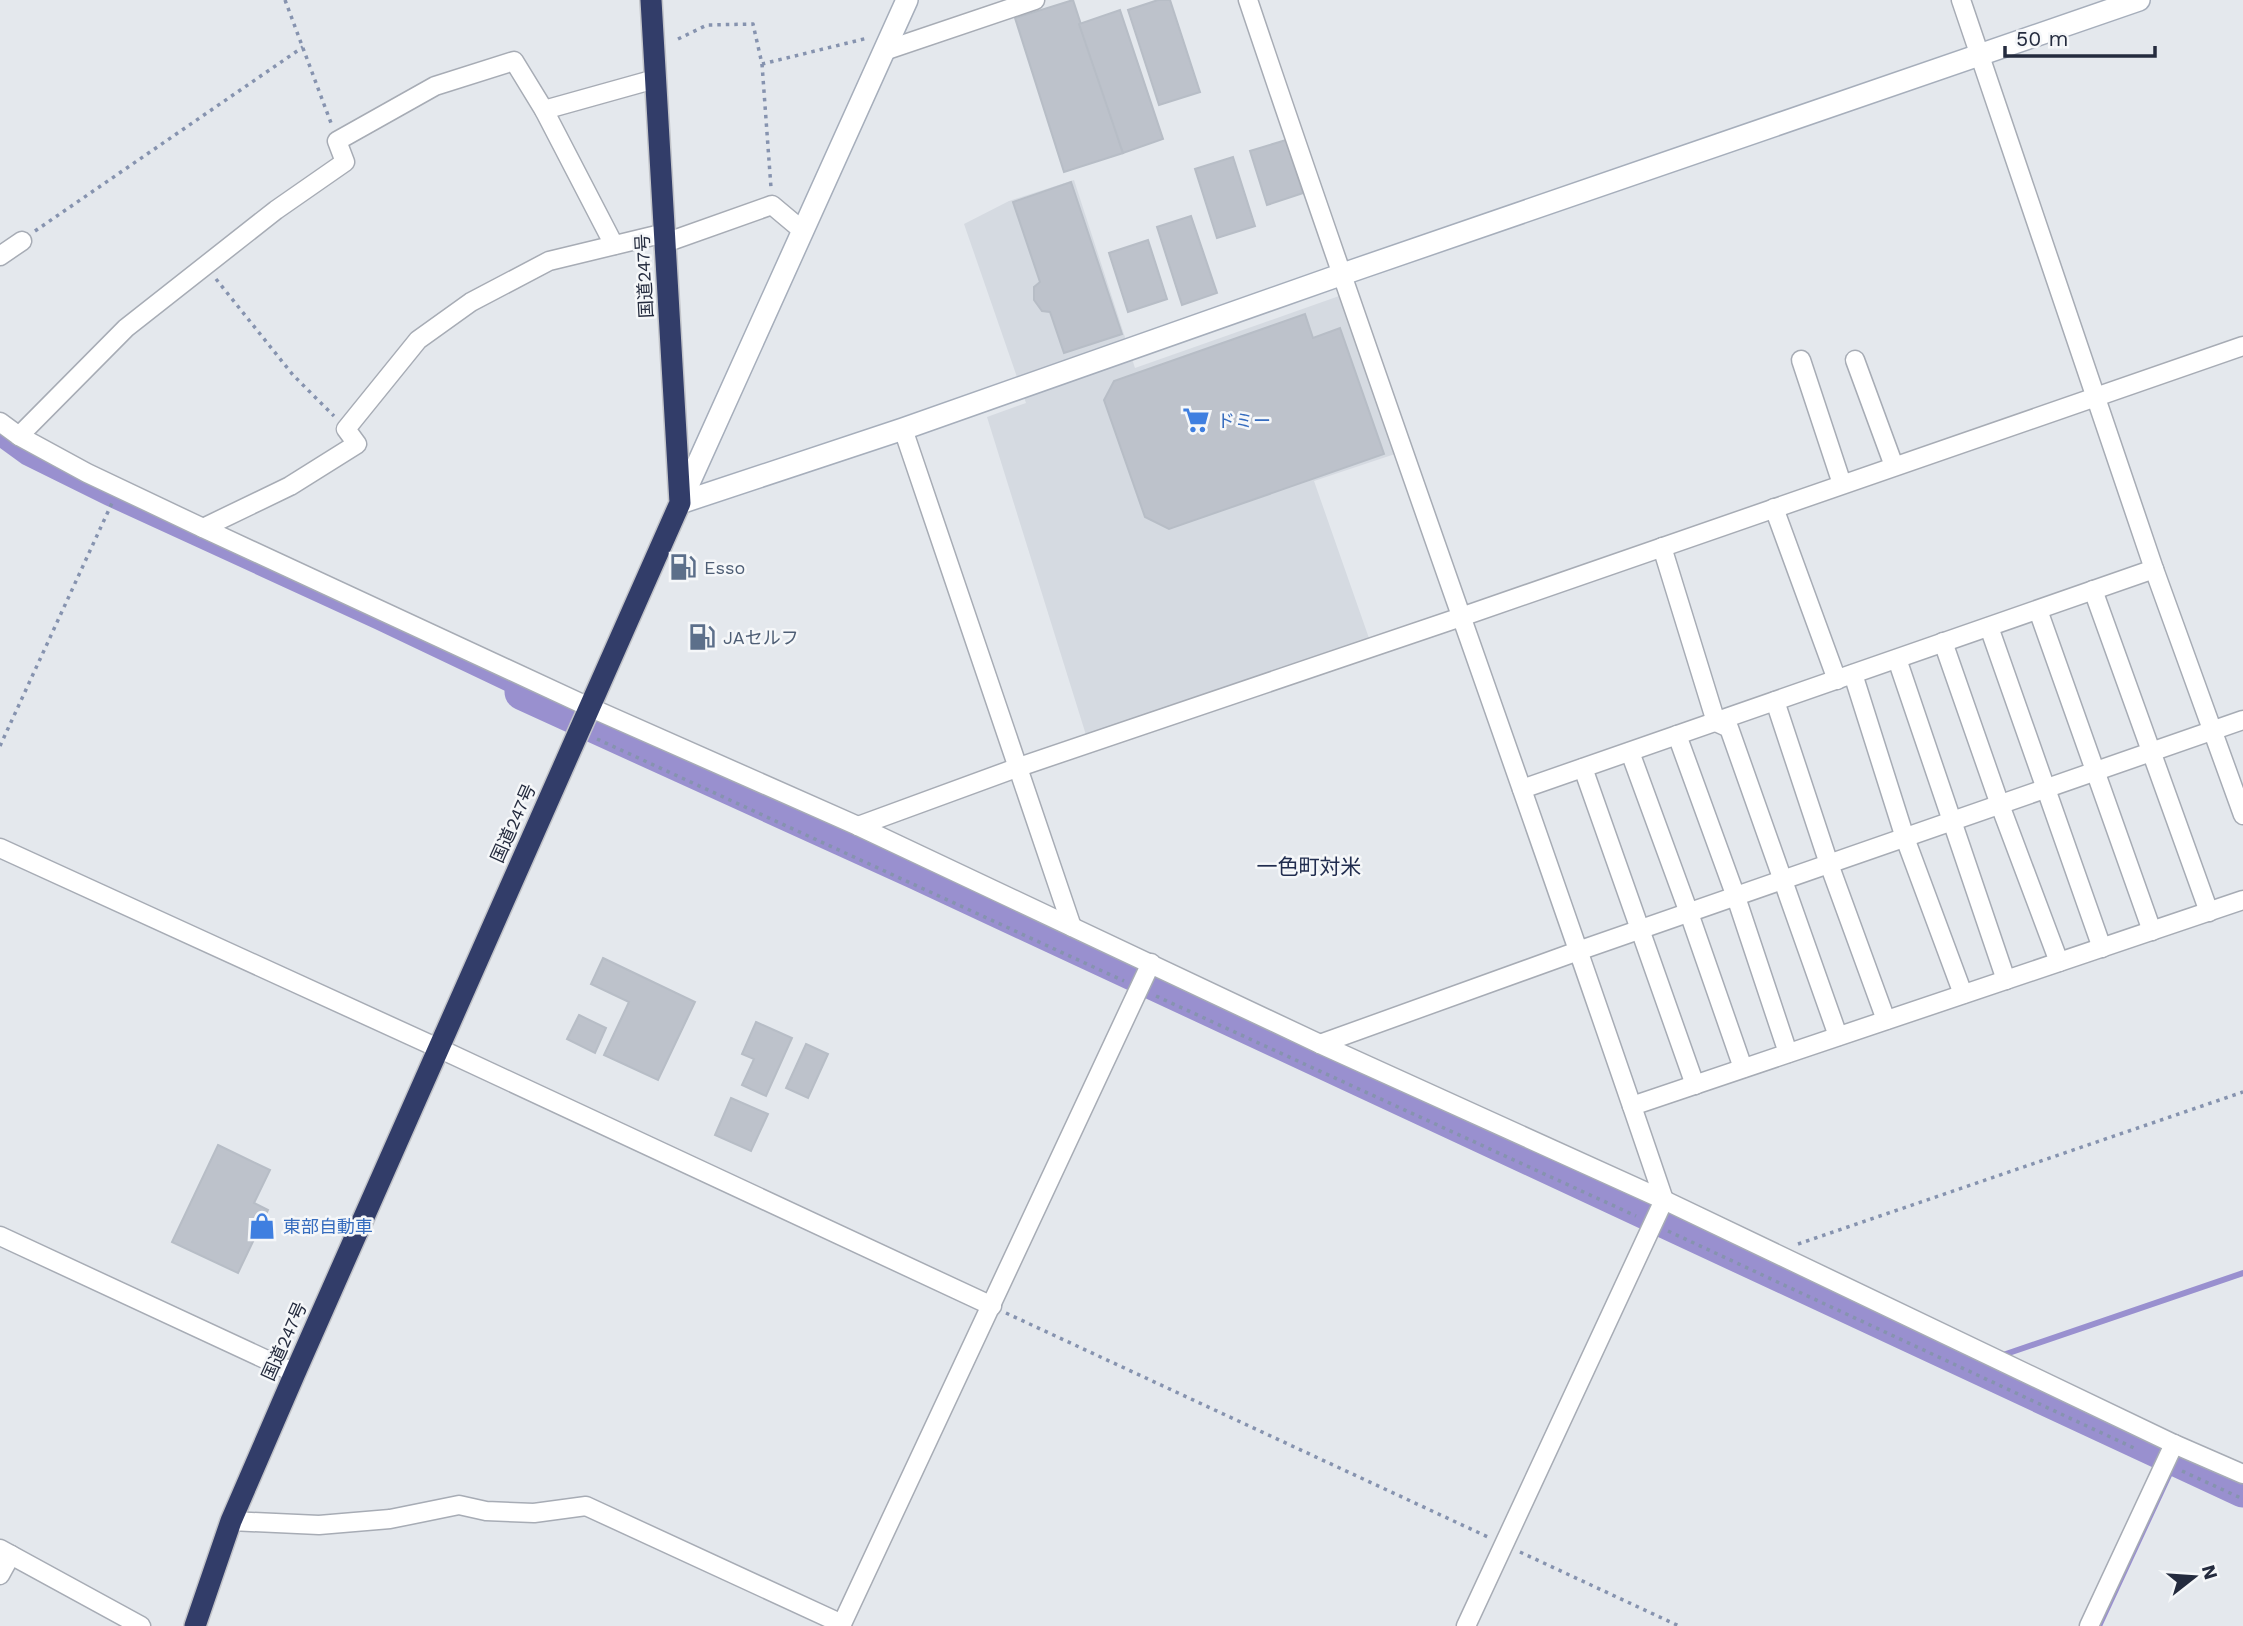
<svg xmlns="http://www.w3.org/2000/svg" width="2243" height="1626" font-family="'Work Sans','Noto Sans JP',sans-serif">
<style>
.built{fill:#d5dae1}
.water{fill:#9990cf}
.lines{fill:none;stroke-linecap:round;stroke-linejoin:round}
.stream{stroke:#9990cf;stroke-width:6}
.river{stroke:#9990cf;stroke-width:37}
.building{fill:#bdc2cb;stroke:#b7bdc6;stroke-width:2}
.street-casing{stroke:#a7acb5;stroke-width:21}
.secondary-casing{stroke:#a6aebb;stroke-width:24}
.highway-casing{stroke:#c2c4c9;stroke-width:24}
.path{stroke:#8693af;stroke-width:3.5;stroke-dasharray:3.5 5;stroke-linecap:butt}
.street{stroke:#fff;stroke-width:18}
.secondary{stroke:#fff;stroke-width:21}
.highway{stroke:#323d69;stroke-width:21}
.labels{text-anchor:middle;dominant-baseline:central;stroke-width:5;stroke-linejoin:round;paint-order:stroke}
.street-label{font-size:18px;fill:#242b3e;stroke:#f5f7f9}
.shop-label{font-size:18px;fill:#366cbe;stroke:#f5f7f9;text-anchor:start}
.service-label{font-size:18px;fill:#4e5e75;stroke:#f5f7f9;text-anchor:start}
.quarter-label{font-size:21px;fill:#212d4f;stroke:#f5f7f9}
</style>
<rect width="100%" height="100%" fill="#e4e8ed"/>
<path class="built" d="M1074,180l61,188 207,-73 53,159 -81,27 56,160 -284,94 -99,-318 39,-14 -62,-179 45,-23z"/>
<path class="water" d="M0,431l53,34 56,28 462,214 -5,13 -191,-91 -270,-124 -83,-41 -22,-16z"/>
<g class="lines">
<g class="stream">
<path d="M2000,1356l243,-83"/>
<path d="M1976,1365l14,-5"/>
<path d="M2099,1626l78,-168"/>
</g>
<path class="river" d="M523,692l393,179 1327,618"/>
</g>
<g class="building">
<path d="M1073,0l50,153 -59,19 -49,-154z"/>
<path d="M1158,0h12l30,92 -41,13 -31,-95z"/>
<path d="M1120,10l43,129 -40,14 -44,-129z"/>
<path d="M1286,140l17,53 -36,12 -17,-54z"/>
<path d="M1233,157l22,69 -38,12 -22,-69z"/>
<path d="M1071,182l51,152 -58,19 -14,-41 -8,-1 -8,-11v-13l6,-5 -27,-80z"/>
<path d="M1191,216l26,77 -35,12 -25,-78z"/>
<path d="M1148,240l19,59 -39,13 -19,-59z"/>
<path d="M1305,314l8,24 27,-10 44,126 -215,75 -24,-12 -41,-117 10,-19z"/>
<path d="M603,958l92,44 -37,78 -54,-25 25,-53 -38,-18z"/>
<path d="M579,1015l27,13 -11,25 -28,-14z"/>
<path d="M756,1022l36,16 -26,58 -24,-11 12,-26 -12,-5z"/>
<path d="M806,1044l22,10 -20,44 -22,-10z"/>
<path d="M731,1098l37,16 -17,37 -36,-16z"/>
<path d="M218,1145l52,25 -16,33 14,7 -30,63 -66,-31z"/>
</g>
<g class="lines">
<defs>
<g id="street">
<path d="M1248,0c135,402 280,799 416,1200l-198,426"/>
<path d="M1961,0l193,569 89,246"/>
<path d="M884,51l151,-51"/>
<path d="M544,110l111,-31"/>
<path d="M665,243l107,-38 31,26"/>
<path d="M0,256l22,-15"/>
<path d="M1801,360l41,124"/>
<path d="M1855,360l39,106"/>
<path d="M0,422l19,14 68,37 116,55 386,179 269,119 462,218 344,156 510,244 69,30"/>
<path d="M903,429l169,498"/>
<path d="M19,436l107,-108 150,-118 69,-48 -8,-21 98,-55 79,-25 30,49 70,135"/>
<path d="M1774,508l63,172"/>
<path d="M203,528l87,-42 67,-42 -11,-15 72,-89 53,-38 78,-41 116,-28"/>
<path d="M1662,547l54,175 13,6 109,308"/>
<path d="M2093,590l116,322"/>
<path d="M2038,610l114,321"/>
<path d="M1989,627l113,321"/>
<path d="M1943,642l57,163 59,157"/>
<path d="M1897,659l109,321"/>
<path d="M1853,674l52,164 58,156"/>
<path d="M1775,701l54,163 57,156"/>
<path d="M1677,735l59,162 52,156"/>
<path d="M1630,752l59,161 54,155"/>
<path d="M1583,768l112,317"/>
<path d="M1522,789l632,-220"/>
<path d="M858,826l161,-59 442,-150 782,-271"/>
<path d="M0,848l451,206 541,252"/>
<path d="M1320,1044l258,-93 665,-231"/>
<path d="M1632,1106l611,-206"/>
<path d="M0,1236l295,137"/>
<path d="M231,1521l88,4 71,-6 69,-14 27,6 48,2 52,-7 256,118"/>
<path d="M0,1549l141,77"/>
<path d="M0,1575l11,-20"/>
<path d="M841,1626l310,-663"/>
<path d="M2089,1626l85,-182"/>
</g>
<g id="secondary">
<path d="M680,503l223,-74 437,-154 799,-275"/>
<path d="M680,503l227,-503"/>
</g>
<path id="highway" d="M195,1626l36,-105 64,-148 385,-870 -29,-503"/>
</defs>
<use href="#street" class="street-casing"/>
<use href="#secondary" class="secondary-casing"/>
<use href="#highway" class="highway-casing"/>
<g class="path">
<path d="M285,0l46,123"/>
<path d="M678,39l29,-14 46,-1 9,40 106,-26"/>
<path d="M762,64l9,124"/>
<path d="M35,231l268,-184"/>
<path d="M216,279l77,96 41,41"/>
<path d="M597,739l527,242"/>
<path d="M0,746l112,-243"/>
<path d="M1156,996l480,220"/>
<path d="M1668,1231l466,217"/>
<path d="M1798,1244l445,-152"/>
<path d="M1006,1313l482,224"/>
<path d="M2182,1471l61,28"/>
<path d="M1520,1552l159,74"/>
</g>
<use href="#street" class="street"/>
<use href="#secondary" class="secondary"/>
<use href="#highway" class="highway"/>
</g>
<defs>
<symbol id="supermarket-bare" viewBox="-9 -9 18 18"><path d="M-6-5.5h2.5l.6 2H6L4.5 2H-2.5L-4.4-4H-6ZM-1.5 3.2a1.3 1.3 0 1 0 .1 0ZM3 3.2a1.3 1.3 0 1 0 .1 0Z" fill="#3f7fe0" stroke="#f5f7f9" stroke-width="2.5" paint-order="stroke"/></symbol>
<symbol id="fuel-bare" viewBox="-9 -9 18 18"><path d="M-5.5-6h7V0h2V4h1.3V-2.5L3-4.5l.8-.8L6-3V5H2.5V1h-1V6h-7ZM-4.2-4.7v3.2H.2V-4.7Z" fill="#5c6f8a" stroke="#f5f7f9" stroke-width="2.5" paint-order="stroke"/></symbol>
<symbol id="shop-bare" viewBox="-9 -9 18 18"><path d="M-5-2.5h2.3a2.7 3.5 0 0 1 5.4 0H5L5.5 6h-11ZM-1.5-2.5h3a1.5 2.3 0 0 0-3 0Z" fill="#3f7fe0" stroke="#f5f7f9" stroke-width="2.5" paint-order="stroke"/></symbol>
</defs>
<g fill-rule="evenodd">
<use href="#supermarket-bare" x="1177" y="401" width="38" height="38"/>
<use href="#fuel-bare" x="664" y="548" width="38" height="38"/>
<use href="#fuel-bare" x="683" y="618" width="38" height="38"/>
<use href="#shop-bare" x="243" y="1207" width="38" height="38"/>
</g>
<g class="labels">
<g class="street-label">
<text transform="translate(644 276) rotate(-93)">国道247号</text>
<text transform="translate(513 823) rotate(-66)">国道247号</text>
<text transform="translate(284 1341) rotate(-66)">国道247号</text>
</g>
<g class="shop-label">
<text x="1217" y="420">ドミー</text>
<text x="283" y="1226">東部自動車</text>
</g>
<g class="service-label">
<text x="704" y="567">Esso</text>
<text x="723" y="637">JAセルフ</text>
</g>
<g class="quarter-label">
<text x="1309" y="866">一色町対米</text>
</g>
</g>
<g transform="translate(2194 1577) rotate(73)" stroke="#f5f7f9" stroke-width="5" paint-order="stroke">
<path d="M0-5L12 26L0 18L-12 26Z" fill="#242b3e"/>
<text y="-10" font-size="19" font-weight="bold" text-anchor="middle" fill="#242b3e">N</text>
</g>
<path d="M2005 46v10h150v-10" fill="none" stroke="#242b3e" stroke-width="3.5"/>
<text x="2016" y="46" font-size="21" fill="#242b3e" stroke="#f5f7f9" stroke-width="5" paint-order="stroke">50 m</text>
</svg>
